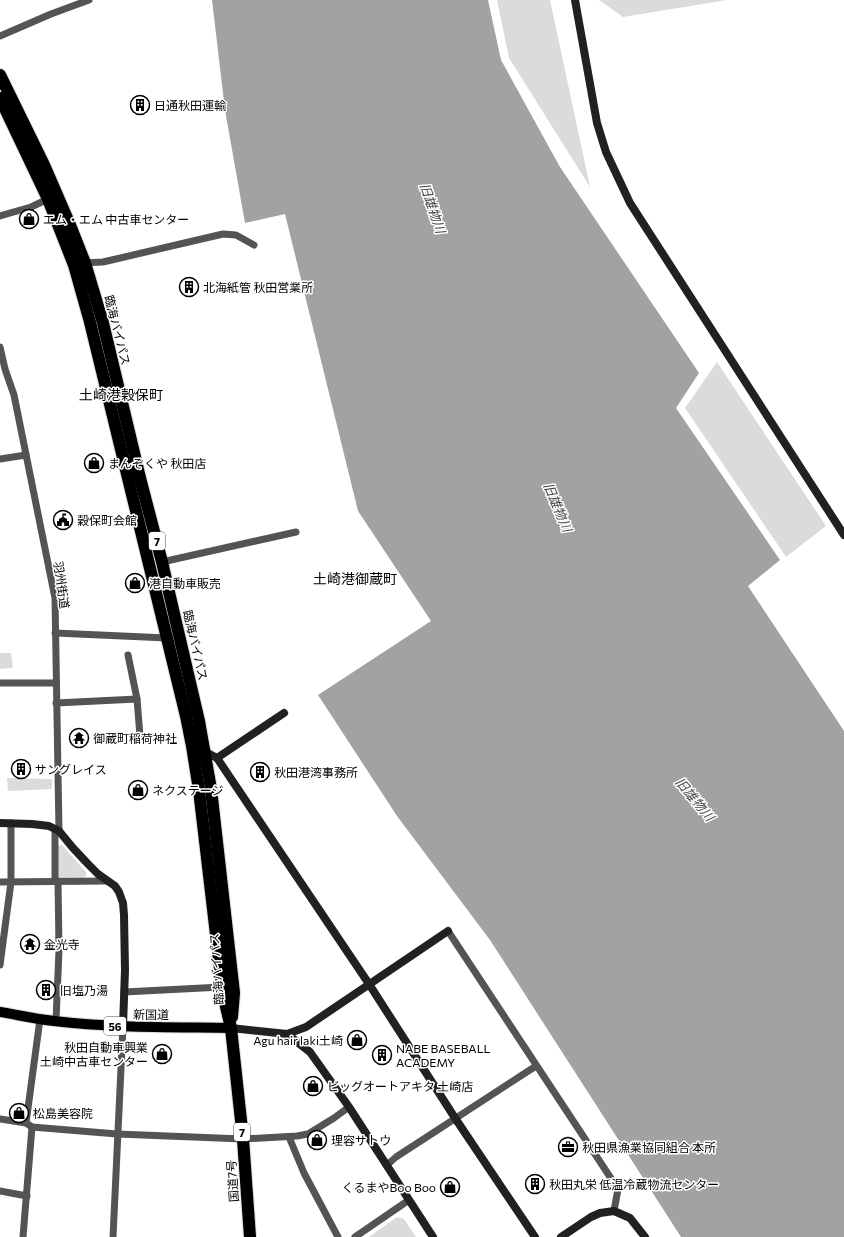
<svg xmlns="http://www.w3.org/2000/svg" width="844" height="1237" font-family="Commissioner,'Noto Sans JP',sans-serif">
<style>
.green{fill:#dbdbdb}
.water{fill:#a2a2a2}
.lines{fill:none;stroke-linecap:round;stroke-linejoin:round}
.primary-casing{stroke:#dbdbdb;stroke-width:12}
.highway-casing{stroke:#dbdbdb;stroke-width:14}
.street{stroke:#545454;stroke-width:7}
.secondary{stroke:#212121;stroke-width:8}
.primary{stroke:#000;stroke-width:10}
.highway{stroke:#000;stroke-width:12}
.labels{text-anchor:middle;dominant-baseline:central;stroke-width:3;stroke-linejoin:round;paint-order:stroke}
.shield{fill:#fff;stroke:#4c4c4c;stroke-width:1}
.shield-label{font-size:11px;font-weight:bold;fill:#000}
.poi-label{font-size:12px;fill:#000;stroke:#fff;text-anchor:start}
.street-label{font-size:12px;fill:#000;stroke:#fff}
.water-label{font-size:13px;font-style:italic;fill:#434343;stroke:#fff}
.quarter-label{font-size:14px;fill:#000;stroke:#fff}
</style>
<rect width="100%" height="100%" fill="#fff"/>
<g class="green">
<path d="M497,0h53l40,187 -81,-129z"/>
<path d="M599,0h128l-104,17z"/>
<path d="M717,362l109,164 -40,31 -101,-149z"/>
<path d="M0,653h11l2,15 -13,1z"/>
<path d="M7,778l45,1v10l-44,2z"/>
<path d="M62,845l24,27v4l-4,3h-23l-1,-2v-31z"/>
<path d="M397,1217l7,2 12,18h-47z"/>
</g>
<path class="water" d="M212,0h276l13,60 59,107 139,206 -23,35 104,152 -32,26 96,145v506h-163l-191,-297 -93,-124 -79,-121 113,-74 -73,-110 -73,-297 -40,9 -20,-113z"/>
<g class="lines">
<defs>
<path id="primary" d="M0,1012c18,3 36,7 54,9 59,7 118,6 177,7"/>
<g id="highway">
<path d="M0,75l44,90 26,60 15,38 18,60 37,155 22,84 37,159 12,68 23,204 -2,24"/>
<path d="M0,98l48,101 26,66 16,57 77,316 19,78 6,30 7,44 24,204 8,34 12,111 7,98"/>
</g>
</defs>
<use href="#primary" class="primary-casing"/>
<use href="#highway" class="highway-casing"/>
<g class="street">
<path d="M0,36l51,-22 38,-14"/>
<path d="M0,216l31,-9 17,-8"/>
<path d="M82,263l21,-1 120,-28 13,1 18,10"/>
<path d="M0,347l5,22 9,26 41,203 4,233"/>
<path d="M0,459l26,-4"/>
<path d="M162,562l134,-30"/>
<path d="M55,633l112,5"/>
<path d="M128,655l9,44 3,37"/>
<path d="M0,683h56"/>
<path d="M56,703l81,-4"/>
<path d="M55,881v-51"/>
<path d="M0,882l107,-1"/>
<path d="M448,931l170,258 -4,22"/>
<path d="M0,965l11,-83v-59"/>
<path d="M124,992l98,-5"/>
<path d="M56,1021l3,-71 -1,-69"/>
<path d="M0,1119l26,4 6,4 85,7 126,5 54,-3 11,-2 26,-16 15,-11"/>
<path d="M26,1123l14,-104"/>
<path d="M289,1137l15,36 34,64"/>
<path d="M387,1165l9,-8 140,-91"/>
<path d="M0,1191l27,5"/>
<path d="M23,1237l9,-110"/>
<path d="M113,1237l10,-211"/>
<path d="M355,1237l54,-37"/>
</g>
<g class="secondary">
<path d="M575,0l22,123 9,29 24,51 214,332"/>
<path d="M202,750l15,8 152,226 86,134 80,119"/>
<path d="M217,758l67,-45"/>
<path d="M0,823l32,1 17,2 10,5 14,17 16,17 9,9 17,12 4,6 4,11 1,12 1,55 -2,56"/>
<path d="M231,1028l56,6 23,18 39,55 84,130"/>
<path d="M287,1034l19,-7 142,-96"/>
<path d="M561,1237l30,-20 9,-4 14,-2 16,7 15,19"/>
</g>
<use href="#primary" class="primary"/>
<use href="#highway" class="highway"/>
</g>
<defs>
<symbol id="building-ring" viewBox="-11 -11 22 22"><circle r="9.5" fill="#fff" stroke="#000" stroke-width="1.5"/><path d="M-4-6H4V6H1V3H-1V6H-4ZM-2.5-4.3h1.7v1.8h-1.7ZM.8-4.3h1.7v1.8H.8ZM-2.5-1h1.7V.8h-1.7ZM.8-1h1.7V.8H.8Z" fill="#000"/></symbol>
<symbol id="shop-ring" viewBox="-11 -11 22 22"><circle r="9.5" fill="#fff" stroke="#000" stroke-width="1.5"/><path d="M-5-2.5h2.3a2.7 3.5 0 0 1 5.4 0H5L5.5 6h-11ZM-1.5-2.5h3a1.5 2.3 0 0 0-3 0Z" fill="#000"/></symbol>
<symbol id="civic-ring" viewBox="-11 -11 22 22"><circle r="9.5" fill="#fff" stroke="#000" stroke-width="1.5"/><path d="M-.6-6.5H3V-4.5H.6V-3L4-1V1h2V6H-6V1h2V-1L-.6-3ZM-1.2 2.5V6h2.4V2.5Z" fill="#000"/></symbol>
<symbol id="temple-ring" viewBox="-11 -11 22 22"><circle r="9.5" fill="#fff" stroke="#000" stroke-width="1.5"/><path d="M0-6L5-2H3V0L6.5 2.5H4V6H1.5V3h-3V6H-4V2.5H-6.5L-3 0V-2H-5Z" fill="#000"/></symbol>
<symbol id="office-ring" viewBox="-11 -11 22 22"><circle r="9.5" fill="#fff" stroke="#000" stroke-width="1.5"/><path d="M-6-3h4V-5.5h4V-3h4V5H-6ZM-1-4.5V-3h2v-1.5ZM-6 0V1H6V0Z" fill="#000"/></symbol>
</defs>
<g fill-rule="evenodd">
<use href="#building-ring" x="129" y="94" width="22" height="22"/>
<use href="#shop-ring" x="18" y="208" width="22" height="22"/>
<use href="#building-ring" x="178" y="276" width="22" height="22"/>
<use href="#shop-ring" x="83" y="452" width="22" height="22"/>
<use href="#civic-ring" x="52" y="509" width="22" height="22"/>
<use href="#shop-ring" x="124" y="572" width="22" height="22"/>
<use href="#temple-ring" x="68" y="727" width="22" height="22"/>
<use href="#building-ring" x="10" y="758" width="22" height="22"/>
<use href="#building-ring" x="249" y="761" width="22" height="22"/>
<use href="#shop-ring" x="127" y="779" width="22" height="22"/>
<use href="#temple-ring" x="19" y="933" width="22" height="22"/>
<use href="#building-ring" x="35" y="979" width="22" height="22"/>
<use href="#shop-ring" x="346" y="1029" width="22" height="22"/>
<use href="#shop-ring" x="151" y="1043" width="22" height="22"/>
<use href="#building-ring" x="371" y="1044" width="22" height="22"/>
<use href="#shop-ring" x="302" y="1075" width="22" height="22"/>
<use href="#shop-ring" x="8" y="1102" width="22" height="22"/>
<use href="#shop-ring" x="306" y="1129" width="22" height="22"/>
<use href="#office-ring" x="557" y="1136" width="22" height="22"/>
<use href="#building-ring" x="524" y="1173" width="22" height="22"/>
<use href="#shop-ring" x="439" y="1176" width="22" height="22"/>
</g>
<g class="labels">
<g class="shield">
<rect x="149" y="532" width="16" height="18" rx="3"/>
<rect x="104" y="1017" width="22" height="18" rx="3"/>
<rect x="234" y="1123" width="16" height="18" rx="3"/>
</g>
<g class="shield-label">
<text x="157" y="541">7</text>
<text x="115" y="1026">56</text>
<text x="242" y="1132">7</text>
</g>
<g class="poi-label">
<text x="154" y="105">日通秋田運輸</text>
<text x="43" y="219">エム・エム 中古車センター</text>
<text x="203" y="287">北海紙管 秋田営業所</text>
<text x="108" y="463">まんぞくや 秋田店</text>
<text x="77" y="520">穀保町会館</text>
<text x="149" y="583">港自動車販売</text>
<text x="93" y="738">御蔵町稲荷神社</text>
<text x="35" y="769">サングレイス</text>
<text x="274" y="772">秋田港湾事務所</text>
<text x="152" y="790">ネクステージ</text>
<text x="44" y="944">金光寺</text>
<text x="60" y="990">旧塩乃湯</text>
<text x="343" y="1040" text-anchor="end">Agu hair laki土崎</text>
<text x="148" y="1047" text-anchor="end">秋田自動車興業<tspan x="148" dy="14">土崎中古車センター</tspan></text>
<text x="396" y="1048">NABE BASEBALL<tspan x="396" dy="14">ACADEMY</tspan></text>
<text x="327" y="1086">ビッグオートアキタ 土崎店</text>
<text x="33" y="1113">松島美容院</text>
<text x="331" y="1140">理容サトウ</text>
<text x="582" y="1147">秋田県漁業協同組合 本所</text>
<text x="549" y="1184">秋田丸栄 低温冷蔵物流センター</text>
<text x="436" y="1187" text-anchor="end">くるまやBoo Boo</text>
</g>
<g class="street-label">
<text transform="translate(118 330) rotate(76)">臨海バイパス</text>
<text transform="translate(62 585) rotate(82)">羽州街道</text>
<text transform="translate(196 645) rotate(77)">臨海バイパス</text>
<text transform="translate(216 969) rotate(-94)">臨海バイパス</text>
<text transform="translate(151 1014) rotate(1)">新国道</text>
<text transform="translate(232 1181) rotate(-94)">国道7号</text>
</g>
<g class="water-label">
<text transform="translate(433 208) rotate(71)">旧雄物川</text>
<text transform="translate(558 507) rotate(67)">旧雄物川</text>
<text transform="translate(695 799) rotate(50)">旧雄物川</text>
</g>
<g class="quarter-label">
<text x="121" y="394">土崎港穀保町</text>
<text x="355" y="578">土崎港御蔵町</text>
</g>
</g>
</svg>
